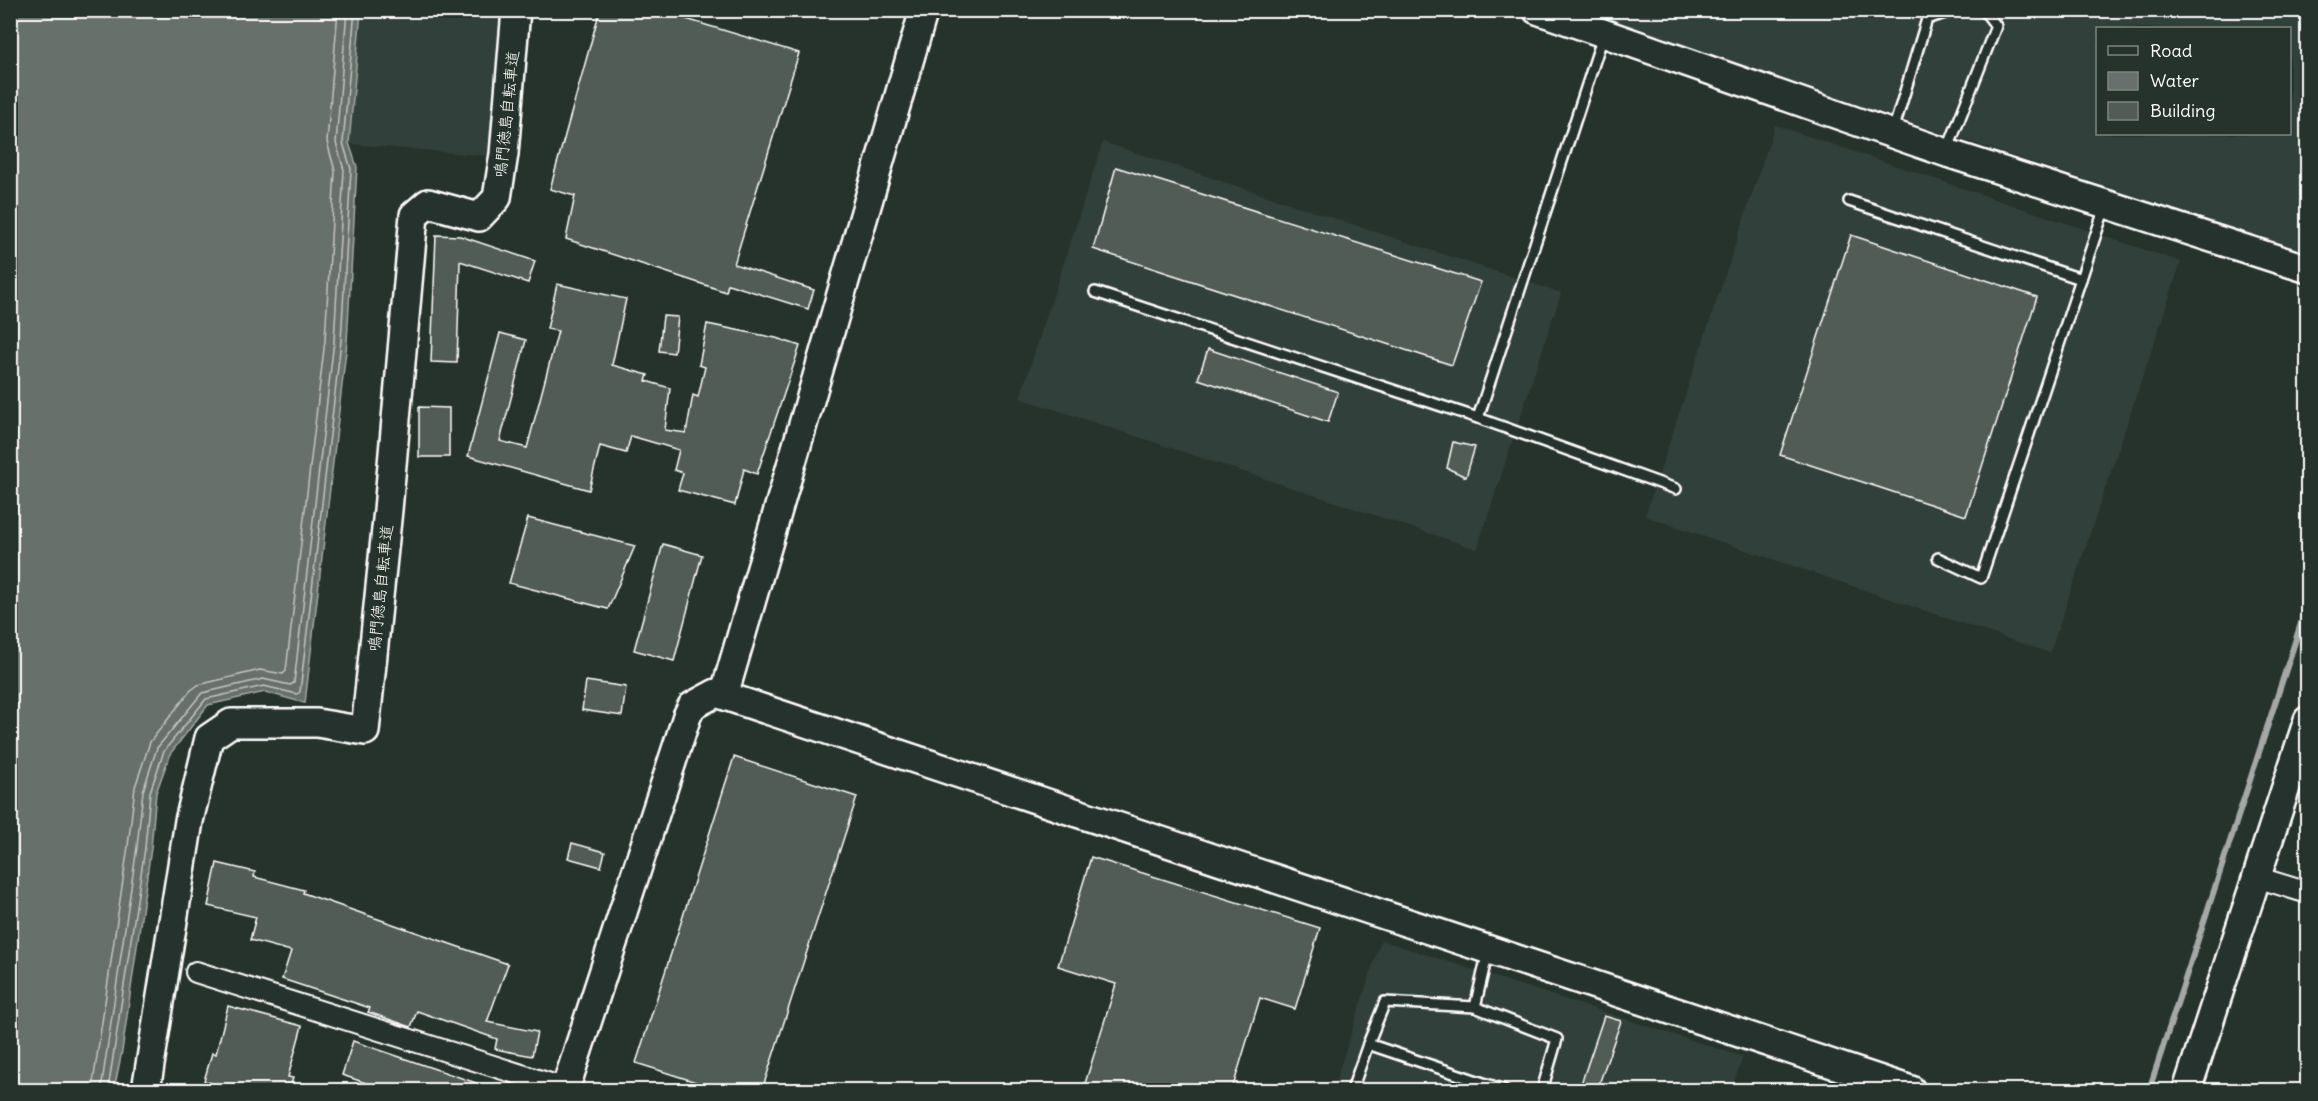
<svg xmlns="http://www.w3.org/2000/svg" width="2318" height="1101" font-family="Delius,'Klee One',sans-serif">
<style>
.built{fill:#333f3a;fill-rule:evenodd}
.water{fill:#67706c;stroke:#a4a9a7;stroke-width:1.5}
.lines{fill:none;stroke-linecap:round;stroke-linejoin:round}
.shore{stroke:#c2c6c4;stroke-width:1.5}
.stream{stroke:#a4a9a7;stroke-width:6}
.building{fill:#515c57;stroke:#fff;stroke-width:1.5}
.lane-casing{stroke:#fff;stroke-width:14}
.street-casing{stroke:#fff;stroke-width:24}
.secondary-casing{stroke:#fff;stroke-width:32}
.lane{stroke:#26332d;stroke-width:9}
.street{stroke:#26332d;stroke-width:20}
.secondary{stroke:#26332d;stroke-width:27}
.labels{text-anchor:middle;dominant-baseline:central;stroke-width:5;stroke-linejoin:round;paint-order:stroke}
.street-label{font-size:16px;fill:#fff;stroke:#26332d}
</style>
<rect width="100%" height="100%" fill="#26332d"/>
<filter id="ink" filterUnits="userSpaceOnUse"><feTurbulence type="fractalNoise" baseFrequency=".0167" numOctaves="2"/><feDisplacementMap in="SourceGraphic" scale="12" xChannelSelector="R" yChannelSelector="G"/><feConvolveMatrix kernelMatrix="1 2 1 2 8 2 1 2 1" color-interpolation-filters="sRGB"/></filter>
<g filter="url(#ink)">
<g class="built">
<path d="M361,11h145l-13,145 -144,-12z"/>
<path d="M1570,11h737v241zM2098,28h192v106h-192z"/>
<path d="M1775,125l406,137 -131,391 -405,-137z"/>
<path d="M1103,142l458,151 -84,256 -457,-151z"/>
<path d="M1381,940l362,117 -12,33h-398z"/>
</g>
<path class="water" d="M10,11h351l-12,132 8,24 -10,175 -42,361 -40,-11 -57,13 -38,49 -14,39 -5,55 -29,203 -8,39h-103z"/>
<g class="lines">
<g class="shore">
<path d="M92,1090l36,-244 7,-59 15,-45 40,-51 8,-6 62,-15 23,4 3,-3 39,-331 10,-169 -8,-29 11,-132"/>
<path d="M101,1090l36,-243 6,-56 14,-43 45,-55 61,-14 27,6 4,-2 40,-342 10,-171 -8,-27 11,-133"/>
<path d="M108,1090l37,-242 5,-56 14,-41 42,-52 58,-13 33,8 3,-2 41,-351 10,-172 -8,-26 12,-133"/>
</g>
<g class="stream">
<path d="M586,1090l2,-3 11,3"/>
<path d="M2149,1090l159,-488"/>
</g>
</g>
<g class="building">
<path d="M600,10h56l143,43 -65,211 80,26 -6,19 -80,-25 -2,8 -160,-53 9,-43 -25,-7z"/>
<path d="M1116,167l365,115 -29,83 -359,-116z"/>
<path d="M436,235l24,1 75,25 -7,22 -68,-22 -3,102 -26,-1z"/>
<path d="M1851,235l186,62 -71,219 -186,-61z"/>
<path d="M557,284l69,15 -14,66 36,10 -2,6 24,7 -5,42 21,3 7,-38 5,2 7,-30 -6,-2 8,-41 69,14 24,8 -43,128 -13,-5 -9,36 -57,-15 5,-17 -9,-3 5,-20 -48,-14 -5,17 -26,-7 -11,44 -121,-34 32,-123 26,7 -26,101 27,7 31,-117 -11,-2z"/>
<path d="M663,316l15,1 -4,36 -15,-2z"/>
<path d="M1208,349l130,43 -10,30 -130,-43z"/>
<path d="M419,407l30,1v49h-30z"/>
<path d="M1453,442l22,5 -9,30 -19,-9z"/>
<path d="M528,518l107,28 -27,63 -99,-26z"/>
<path d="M663,544l39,11 -28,106 -40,-11z"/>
<path d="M586,681l40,6 -4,29 -40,-6z"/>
<path d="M734,757l123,40 -95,293h-41l-85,-27z"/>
<path d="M572,843l33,9 -4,15 -33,-9z"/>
<path d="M1091,857l229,71 -25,81 -35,-11 -28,92h-149l33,-106 -58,-18z"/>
<path d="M217,863l38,9 -1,5 50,13 -1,3 205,71 -21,58 50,10 -5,24 -37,-7 2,-10 -80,-28 -6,16 -43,-15 2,-4 -88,-29 9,-28 -41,-11 6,-23 -48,-11z"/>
<path d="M228,1006l74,20 -14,51 5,1 -4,12h-54l-31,-9 8,-28 4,1z"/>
<path d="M1604,1016l17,5 -24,69h-18z"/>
<path d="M353,1041l138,47v2h-104l-45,-15z"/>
</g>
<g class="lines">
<defs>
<g id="lane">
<path d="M1893,131l34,-112 27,-9"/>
<path d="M1947,151l49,-125 -12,-16"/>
<path d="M1849,201l232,78"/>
<path d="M1095,292l383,126 125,-382"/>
<path d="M1478,418l198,71"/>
<path d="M1938,558l43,20 124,-371"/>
<path d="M1488,951l-13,56 82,32 -15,51"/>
<path d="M1475,1007l-90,-5 -17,42 136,46"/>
<path d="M1352,1090l16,-46"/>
</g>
<g id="street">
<path d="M2256,877l52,16"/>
<path d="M196,972l370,117"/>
</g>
<g id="secondary">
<path d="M1537,10l410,143 361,116"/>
<path d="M724,695l200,-685"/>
<path d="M146,1090l43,-269 20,-83 22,-15h86l48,8 23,-221 26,-295 14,-12 51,14 18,-19 7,-44 12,-144"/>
<path d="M565,1090l122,-374 5,-10 24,-13 1195,397"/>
<path d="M2187,1090l121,-370"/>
</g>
</defs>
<use href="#lane" class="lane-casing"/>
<use href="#street" class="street-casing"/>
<use href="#secondary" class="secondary-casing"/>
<use href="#lane" class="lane"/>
<use href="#street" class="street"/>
<use href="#secondary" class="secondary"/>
</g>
</g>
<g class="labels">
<g class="street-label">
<text transform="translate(506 114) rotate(-84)">鳴門徳島自転車道</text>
<text transform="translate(380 588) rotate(-84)">鳴門徳島自転車道</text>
</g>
</g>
<rect width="2318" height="1101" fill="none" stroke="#26332d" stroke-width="36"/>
<rect x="18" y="18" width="2282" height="1065" fill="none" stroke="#fff" stroke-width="2" filter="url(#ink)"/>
<rect x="2096" y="27" width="195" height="108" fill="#26332d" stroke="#7d8581" stroke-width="1.5"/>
<rect x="2108" y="46" width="30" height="9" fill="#26332d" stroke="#7d8581" stroke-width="1.5"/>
<text x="2150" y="57" font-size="18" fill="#ffffff">Road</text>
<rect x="2108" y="72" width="30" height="18" fill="#67706c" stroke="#7d8581" stroke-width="1.5"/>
<text x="2150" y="87" font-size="18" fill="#ffffff">Water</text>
<rect x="2108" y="102" width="30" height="18" fill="#515c57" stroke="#7d8581" stroke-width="1.5"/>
<text x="2150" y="117" font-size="18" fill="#ffffff">Building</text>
</svg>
